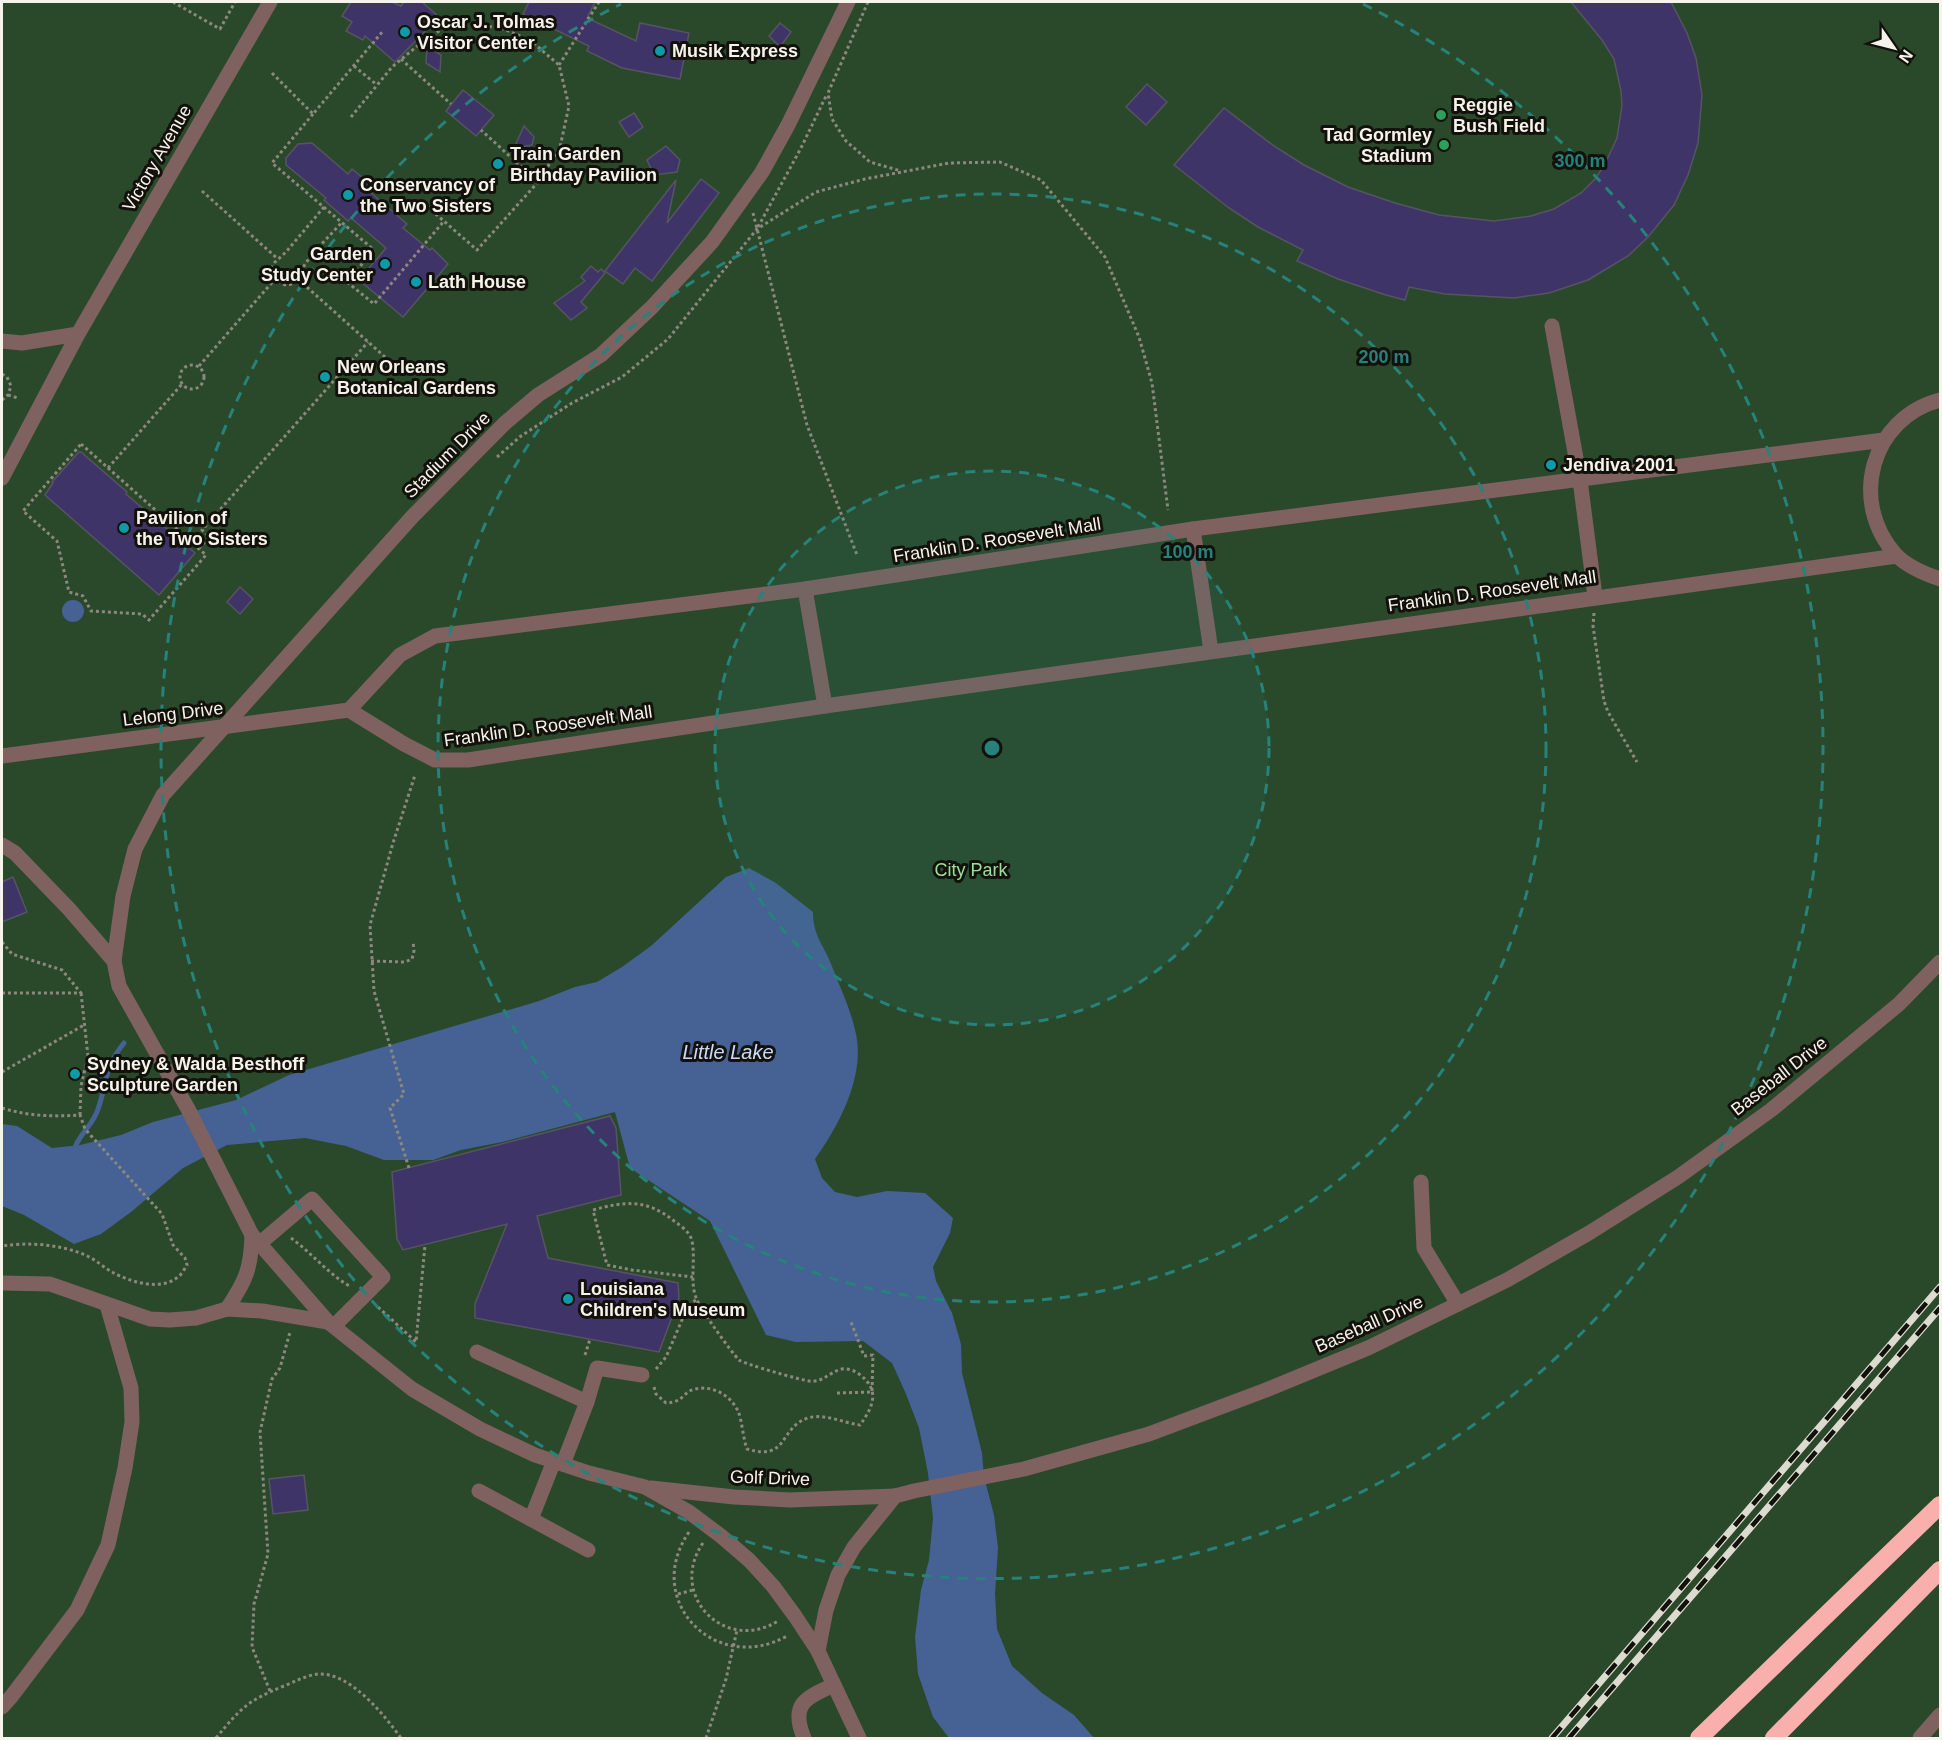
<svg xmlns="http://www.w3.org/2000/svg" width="1942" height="1740" font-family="Helvetica,sans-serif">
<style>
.green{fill:#2a492b}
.water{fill:#466194}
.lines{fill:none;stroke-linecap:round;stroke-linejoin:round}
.stream{stroke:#466194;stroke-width:5}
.building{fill:#3f3468;stroke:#565463;stroke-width:1.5}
.path{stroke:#8c887d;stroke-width:3;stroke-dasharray:3 3;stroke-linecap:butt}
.minor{stroke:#7f6160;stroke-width:15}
.highway{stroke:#f9afac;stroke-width:18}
.rail-casing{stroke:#dddad0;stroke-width:7}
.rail{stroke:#13110b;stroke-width:4.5;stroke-dasharray:14;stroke-linecap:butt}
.ring{fill:none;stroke:#26827a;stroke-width:3;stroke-dasharray:10 8}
.culture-dot{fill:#0f9aa8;stroke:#13110b;stroke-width:2}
.leisure-dot{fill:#2e9e5b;stroke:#13110b;stroke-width:2}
.labels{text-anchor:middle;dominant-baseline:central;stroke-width:6;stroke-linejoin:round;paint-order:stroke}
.poi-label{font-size:18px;font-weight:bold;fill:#f6f3ea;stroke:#13110b;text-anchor:start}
.street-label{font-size:18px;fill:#f6f3ea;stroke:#13110b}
.park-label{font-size:18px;fill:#9ae09c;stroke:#13110b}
.water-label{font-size:20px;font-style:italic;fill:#c9daf9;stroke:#13110b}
.centre{fill:#26827a;stroke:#13110b;stroke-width:3}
.ring-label{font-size:18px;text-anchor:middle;font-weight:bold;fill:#26827a;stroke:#13110b;stroke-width:6;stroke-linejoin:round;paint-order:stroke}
</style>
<rect width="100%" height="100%" fill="#2d281b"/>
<rect class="green" x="2" y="2" width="1938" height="1736"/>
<g class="water">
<circle cx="73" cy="611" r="11"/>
<path d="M749,868l27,15 37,29c0,24 10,31 18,52 9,23 20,46 25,70 9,43 -17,91 -41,125l7,19 13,14 22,5 30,-6 38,2 28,25 -3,15 -17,34 3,14 16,32 9,31 1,29 20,80 2,24 10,38 4,33 -3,46 2,35 15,37 30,27 32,22 20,23h-145l-16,-21 -15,-43 -3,-37 6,-47 8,-30 4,-42 -5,-45 -9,-45 -13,-34 -14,-31 -29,-22 -67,1 -30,-7 -56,-114 -80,-53 -15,-56 -113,30 -41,8 -28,10h-49l-38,-14 -41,-8 -78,7 -44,23 -52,44 -30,22 -27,10 -50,-29 -22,-9v-82l15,2 35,22 28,-3 41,-10 32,-13 83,-22 53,-25 250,-74 36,-14 22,-5 25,-15 29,-21 75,-69z"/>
</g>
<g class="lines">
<path class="stream" d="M76,1145c6,-13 18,-22 22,-36 10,-28 5,-40 26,-66"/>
</g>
<g class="building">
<path d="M351,2h41l9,4 3,-4h18l17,15 -44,45 -30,-26 -2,4 -17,-9 6,-9 -10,-6z"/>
<path d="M529,2h66l-8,16 49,23 4,-18 49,10 -9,46 -58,-11 -35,-17 2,-5 -66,-32z"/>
<path d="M1571,2h100l16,31 9,25 6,37 -4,48 -10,32 -14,30 -26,32 -20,19 -40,24 -39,13 -35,5 -69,-4 -36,-7 -4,13 -19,-5 -48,-16 -41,-18 6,-11 -45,-23 -29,-19 -55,-43 50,-57 50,38 30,19 44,22 47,16 44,12 55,6 37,-5 23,-7 27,-16 14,-14 9,-13 13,-28 5,-33 -1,-14 -7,-32 -12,-19z"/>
<path d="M780,23l11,9 -11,15 -11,-11z"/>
<path d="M427,46l14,9 -1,17 -14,-9z"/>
<path d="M1147,84l20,18 -21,23 -20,-18z"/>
<path d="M463,90l31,25 -18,21 -30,-25z"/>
<path d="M634,113l9,14 -14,10 -10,-15z"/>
<path d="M524,126l10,11 -2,8 -18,3z"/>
<path d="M312,143l36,31 4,-5 22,18 -4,5 37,32 -4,4 27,22 2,-2 16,16 -45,53 -44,-37 27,-32 -35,-30 -3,3 -24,-21 2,-2 -40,-33v-7l12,-14z"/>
<path d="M666,146l14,14 -3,12 -23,3 -7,-15z"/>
<path d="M701,179l18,14 -67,88 -17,-13 -12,16 -18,-13 71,-91 -9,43z"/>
<path d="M591,266l7,6 3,-3 4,4 -24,29 6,6 -16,12 -17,-17 31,-22 -4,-4z"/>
<path d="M79,452h2l46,40 -1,2 69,59 -36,42 -114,-100 8,-12 -1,-1z"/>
<path d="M240,587l13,12 -13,15 -13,-12z"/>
<path d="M13,877l14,35 -25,10v-40z"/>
<path d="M610,1116l6,12 5,67 -84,21 11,42 130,25 1,15 -20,54 -184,-34v-14l32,-80 -104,26 -6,-11 -5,-67z"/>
<path d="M304,1475l4,35 -35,4 -4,-35z"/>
</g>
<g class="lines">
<g class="path">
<path d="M173,2l47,27 15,-27"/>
<path d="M868,2l-40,91 4,26 14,22 24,21 31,9"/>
<path d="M418,39l3,4 24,-16 36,-2 23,4 27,12 28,24 10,41 -9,41 -22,35 -57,-52"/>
<path d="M401,59l50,45"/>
<path d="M559,65l40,-63"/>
<path d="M354,66l23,19"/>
<path d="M272,73l41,41 70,-83"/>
<path d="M313,114l-41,49 102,87 -27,32 27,22 70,-83"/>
<path d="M351,117l41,-50 29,-24"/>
<path d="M202,191l76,68"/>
<path d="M422,202l55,48 61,-68"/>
<path d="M324,207l-38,45 -11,10 -4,7c3,11 13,21 24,13 6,-5 6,-11 9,-16 10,-16 26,-30 38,-44"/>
<path d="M753,213l54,212 50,130"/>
<path d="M758,227l43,-79 26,-54"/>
<path d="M298,279l87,78"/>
<circle cx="192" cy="377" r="12"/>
<path d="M199,366l76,-87"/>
<path d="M2,374l5,3 4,9 -3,9 -6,5"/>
<path d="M8,395l10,3"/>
<path d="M81,444l125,111 -57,65 -7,-6 -51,-3 -8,-15 -14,-4 -12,-51 -34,-30z"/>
<path d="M497,457l24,-21 51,-33 50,-26 46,-38 89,-110 59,-37 49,-13 84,-16 51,-1 41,18 64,77 34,80 13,46 16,127"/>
<path d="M108,468l74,-84"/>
<path d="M199,548l11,-11 -8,-7 166,-188"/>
<path d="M1594,613l-1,13 11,75 4,11 29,50"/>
<path d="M2,942l10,12 50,16 19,23h-79"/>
<path d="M371,961l34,1 7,-3 2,-8 -1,-10"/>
<path d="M2,1072l82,-47"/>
<path d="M2,1108c26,8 51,9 78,7l5,14 77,85 11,31 12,13 2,7c-2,3 -5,9 -8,11 -17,16 -49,6 -67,-4 -9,-5 -17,-13 -27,-17 -25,-11 -58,-13 -83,-9"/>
<path d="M80,1115l1,-29 7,-30 -7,-63"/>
<path d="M409,1168l-19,-60 14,-14 -30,-103 -4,-66 23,-82 22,-68"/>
<path d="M291,1238c21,15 37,36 60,49"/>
<path d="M378,1307l38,35 9,-97"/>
<path d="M585,1355l5,-16"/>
<path d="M656,1369l10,-12 22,-51 9,-7"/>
<path d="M654,1387l2,7 10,9c19,-1 16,-11 29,-14 18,-4 35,6 43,22 4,9 5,27 9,38 42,13 32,-22 61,-31 16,-5 36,5 52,7 13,-18 21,-35 -1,-51 -4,-3 -11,-6 -17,-5 -13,3 -19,14 -33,12 -8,-1 -65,-17 -70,-21 -8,-8 -37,-49 -42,-60 -8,-17 -1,-40 -5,-59 -2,-9 -11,-15 -18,-20 -27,-22 -49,-20 -81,-11l14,55 25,5 61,7"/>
<path d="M837,1393l35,-1 1,-37 -9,1 -13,-34"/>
<path d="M689,1532c-47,68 26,144 98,104"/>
<path d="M703,1543c-36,52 22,111 75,78"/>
<path d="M678,1594l15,-4"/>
<path d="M270,1691l-18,-44 2,-43 14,-50 -8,-122 12,-53 8,-11 10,-36"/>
<path d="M216,1738c25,-30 31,-37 68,-52 12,-5 23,-11 35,-12 32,-1 65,41 82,64"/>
<path d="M706,1738l20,-59 11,-49"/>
</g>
<g class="minor">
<path d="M1552,326l28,154 15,116"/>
<path d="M2,341l20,2 56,-9"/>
<path d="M1940,400c-69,18 -92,102 -44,155 12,12 29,19 44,24"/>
<path d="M1884,440l-691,89 -388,60 -370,47 -35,19 -51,55 55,34 31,16h33l357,-54 1072,-150"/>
<path d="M2,478l76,-144 192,-332"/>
<path d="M1193,529l18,122"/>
<path d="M805,589l20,117"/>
<path d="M2,756l347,-46"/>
<path d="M2,845l13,8 54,56 45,52 5,25 69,123 64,126 76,87 84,67 68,40 55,26 54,18 56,14 44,25 32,24 28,24 24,26 22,30 23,35 41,87"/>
<path d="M114,961l9,-65 12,-47 28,-54 249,-278 93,-94 33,-28 63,-40 51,-48 60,-65 50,-70 26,-47 60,-123"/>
<path d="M1421,1182l3,66 34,56"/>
<path d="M259,1244l53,-45 71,78 -49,49"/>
<path d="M2,1283l48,1 100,35 20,1 26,-2 31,-9 35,2 66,11"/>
<path d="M227,1309c19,-29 24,-40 25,-74"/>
<path d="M477,1352l110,50 -24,62"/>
<path d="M587,1402l10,-34 45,7"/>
<path d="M651,1488l83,9 56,3 105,-4"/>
<path d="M479,1491l109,59"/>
<path d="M531,1519l23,-58"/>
<path d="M818,1651l8,-41 12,-35 16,-28 41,-51 19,-5 110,-22 125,-35 117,-44 102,-42 139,-68 82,-47 89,-56 93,-67 128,-106 41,-42"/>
<path d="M2,1707l9,-10 66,-87 31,-65 17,-77 7,-46 -1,-34 -24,-83"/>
<path d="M804,1738c-14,-34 1,-40 30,-53"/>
<path d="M1920,1738l20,-23"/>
</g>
<g class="highway">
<path d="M1699,1738l241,-233"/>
<path d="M1774,1738l166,-168"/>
</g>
<defs>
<g id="rail">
<path d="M1552,1738l388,-451"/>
<path d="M1569,1738l371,-430"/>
</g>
</defs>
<use href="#rail" class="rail-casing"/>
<use href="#rail" class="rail"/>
</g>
<circle cx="992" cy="748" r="277" fill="#26827a" fill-opacity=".12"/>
<g class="ring">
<circle cx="992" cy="748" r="277"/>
<circle cx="992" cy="748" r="554"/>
<path d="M1363 4A831 831 0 1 1 621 4"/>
</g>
<g class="culture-dot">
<circle cx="405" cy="32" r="6"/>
<circle cx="660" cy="51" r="6"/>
<circle cx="498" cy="164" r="6"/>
<circle cx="348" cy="195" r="6"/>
<circle cx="385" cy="264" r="6"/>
<circle cx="416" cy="282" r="6"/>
<circle cx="325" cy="377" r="6"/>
<circle cx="1551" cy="465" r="6"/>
<circle cx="124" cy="528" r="6"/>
<circle cx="75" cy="1074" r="6"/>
<circle cx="568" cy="1299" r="6"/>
</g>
<g class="leisure-dot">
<circle cx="1441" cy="115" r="6"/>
<circle cx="1444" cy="145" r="6"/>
</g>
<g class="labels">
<g class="poi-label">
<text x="417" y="22">Oscar J. Tolmas<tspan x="417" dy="21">Visitor Center</tspan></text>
<text x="672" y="51">Musik Express</text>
<text x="1453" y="105">Reggie<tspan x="1453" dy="21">Bush Field</tspan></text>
<text x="1432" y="135" text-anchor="end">Tad Gormley<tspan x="1432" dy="21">Stadium</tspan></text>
<text x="510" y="154">Train Garden<tspan x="510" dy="21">Birthday Pavilion</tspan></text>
<text x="360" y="185">Conservancy of<tspan x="360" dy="21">the Two Sisters</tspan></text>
<text x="373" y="254" text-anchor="end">Garden<tspan x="373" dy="21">Study Center</tspan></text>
<text x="428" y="282">Lath House</text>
<text x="337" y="367">New Orleans<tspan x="337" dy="21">Botanical Gardens</tspan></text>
<text x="1563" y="465">Jendiva 2001</text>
<text x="136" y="518">Pavilion of<tspan x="136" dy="21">the Two Sisters</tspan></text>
<text x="87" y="1064">Sydney &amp; Walda Besthoff<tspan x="87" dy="21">Sculpture Garden</tspan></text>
<text x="580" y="1289">Louisiana<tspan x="580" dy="21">Children's Museum</tspan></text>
</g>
<g class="street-label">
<text transform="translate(157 158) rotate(-60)">Victory Avenue</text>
<text transform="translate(447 455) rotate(-45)">Stadium Drive</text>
<text transform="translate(997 540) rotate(-9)">Franklin D. Roosevelt Mall</text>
<text transform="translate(1492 591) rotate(-8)">Franklin D. Roosevelt Mall</text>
<text transform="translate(173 714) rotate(-7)">Lelong Drive</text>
<text transform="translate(548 726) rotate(-8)">Franklin D. Roosevelt Mall</text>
<text transform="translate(1779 1076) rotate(-38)">Baseball Drive</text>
<text transform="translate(1369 1324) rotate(-24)">Baseball Drive</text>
<text transform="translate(770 1478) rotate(2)">Golf Drive</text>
</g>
<g class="park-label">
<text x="971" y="870">City Park</text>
</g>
<g class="water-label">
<text x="728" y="1052">Little Lake</text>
</g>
</g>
<circle cx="992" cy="748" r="9" class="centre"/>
<g class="ring-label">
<text x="1580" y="167">300 m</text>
<text x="1384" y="363">200 m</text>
<text x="1188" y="558">100 m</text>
</g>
<rect width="1942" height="1740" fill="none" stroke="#f6f3ea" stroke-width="6"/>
<g transform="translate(1894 48) rotate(125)" stroke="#13110b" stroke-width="4.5" paint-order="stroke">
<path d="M0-4.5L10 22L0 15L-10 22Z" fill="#f6f3ea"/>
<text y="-9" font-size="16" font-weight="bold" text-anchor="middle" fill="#f6f3ea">N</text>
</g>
</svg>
